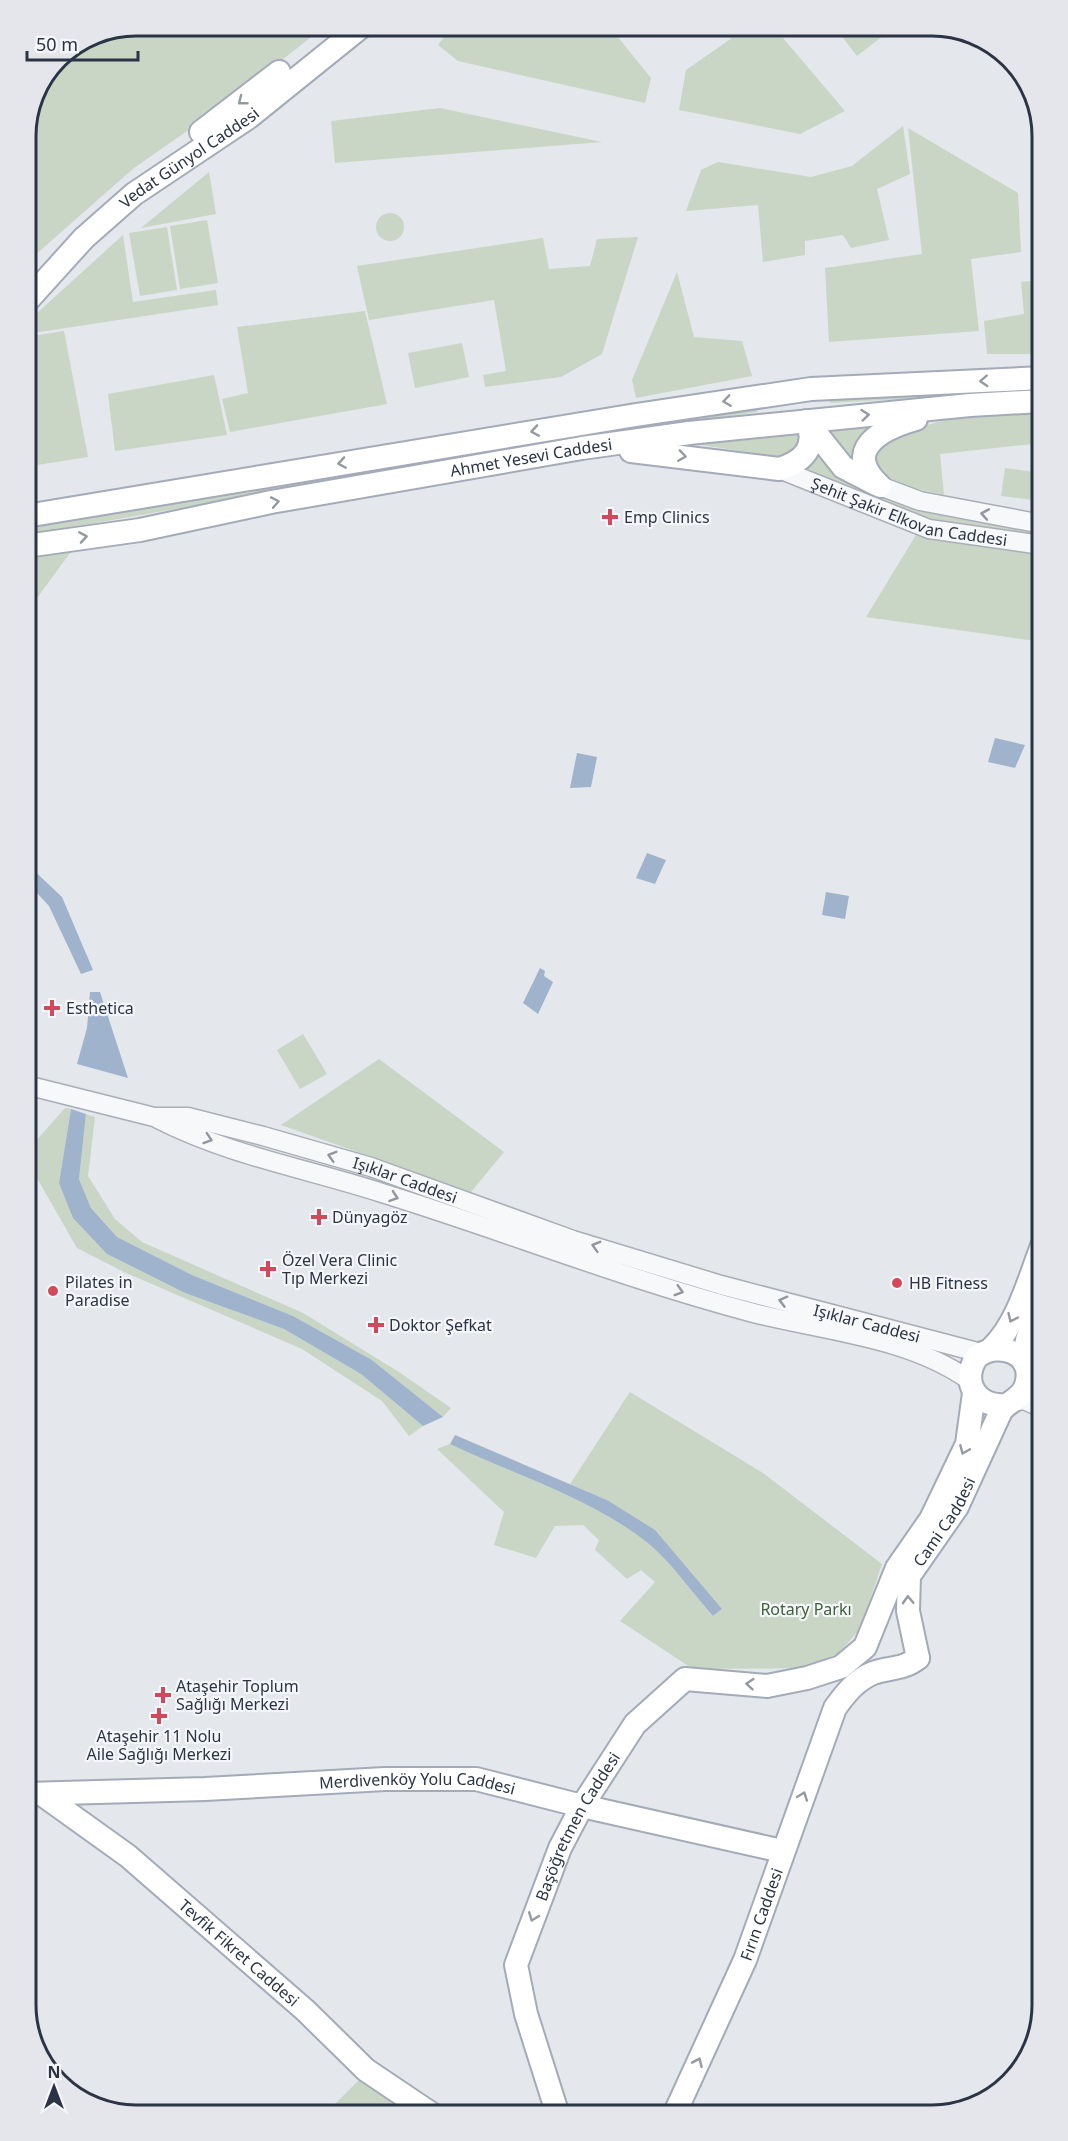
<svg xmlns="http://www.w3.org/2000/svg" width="1068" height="2141" font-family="'Noto Sans',sans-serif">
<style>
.green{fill:#c9d6c5}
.water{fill:#9fb4cc}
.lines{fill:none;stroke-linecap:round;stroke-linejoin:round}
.minor-casing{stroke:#a9aeb7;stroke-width:21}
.major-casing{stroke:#a3abb8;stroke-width:26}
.minor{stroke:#f7f8fa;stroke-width:18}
.major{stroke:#fff;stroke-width:22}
.oneway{stroke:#959aa2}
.oneway2{stroke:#9196a0}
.poi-dot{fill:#d1495b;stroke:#f4f6f9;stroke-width:2}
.labels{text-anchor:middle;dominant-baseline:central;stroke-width:4.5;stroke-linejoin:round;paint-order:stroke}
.street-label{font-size:16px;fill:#2b3445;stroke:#f4f6f9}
.poi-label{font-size:16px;fill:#2b3445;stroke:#f4f6f9;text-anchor:start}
.park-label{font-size:16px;fill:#3f6138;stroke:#f4f6f9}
.rim{fill:none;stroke:#2b3445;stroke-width:3}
</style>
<rect width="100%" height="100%" fill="#e4e7ec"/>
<g class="green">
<path d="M136,26h189l-92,73 -99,69 -108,95v-134l32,-71 36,-24z"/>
<path d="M452,26h157l42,52 -6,25 -187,-42 -20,-16z"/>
<path d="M834,26h62l-39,30z"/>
<path d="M732,38h51l62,73 -45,23 -121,-24 7,-40z"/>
<path d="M440,108l162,34 -267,21 -4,-42z"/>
<path d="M903,126l7,48 -33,15 12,51 -38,8 -8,-13 -38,6v14l-42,7 -5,-57 -72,6 15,-41 17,-8 93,15 41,-11z"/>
<path d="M908,128l110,65 3,59 -50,7 8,72 -150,11 -4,-74 97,-14z"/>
<path d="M209,172l7,42 -75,14z"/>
<path d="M1042,192v59h-4l-6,-57z"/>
<circle cx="390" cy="227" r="14"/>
<path d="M207,220l11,63 -38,6 -10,-63z"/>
<path d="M167,227l10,63 -37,6 -11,-63z"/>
<path d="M123,235l10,67 83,-12 2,15 -192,29v-11z"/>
<path d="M638,237l-36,117 -41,23 -76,10 -2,-12 23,-4 -12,-71 -125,20 -12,-54 186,-28 6,31 41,-3 7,-27z"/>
<path d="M677,272l17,65 48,4 10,35 -116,22 -4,-18z"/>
<path d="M1042,280v74h-55l-3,-33 40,-7 -3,-32z"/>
<path d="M365,311l22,93 -157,28 -8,-33 26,-6 -11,-66z"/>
<path d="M64,331l24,126 -57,9 -5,-31v-98z"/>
<path d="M462,343l7,34 -54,11 -7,-35z"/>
<path d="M214,375l13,60 -112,16 -7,-57z"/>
<path d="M1042,386v5l-212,12 -1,-7z"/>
<path d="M759,403l-2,9 -178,27 -553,96v-8z"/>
<path d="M998,410l44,1v32l-102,11 4,41c-32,-9 -63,-5 -69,-42 36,-31 78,-34 123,-43z"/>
<path d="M887,417l-29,52 -23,-27 -9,-18z"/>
<path d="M800,429l-1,12 -8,13 -13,3 -96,-15z"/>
<path d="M818,448l13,20 211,60v7l-110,-16 -130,-50z"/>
<path d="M1005,468l37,5v28l-41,-5z"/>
<path d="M919,530l123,19v93l-176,-25z"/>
<path d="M73,549l-47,64v-55z"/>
<path d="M303,1034l24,40 -27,15 -23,-39z"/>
<path d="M379,1059l125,93 -33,40 -190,-67z"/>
<path d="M65,1108l6,1 -12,74 48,71 78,39 99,36 77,45 62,52 -14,10 -27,-35 -80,-52 -178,-77 -47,-24 -51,-89v-7z"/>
<path d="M86,1114l9,3 -7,59 27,43 27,23 161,71 96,59 52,36 -8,9 -71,-57 -79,-44 -101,-41 -75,-38 -26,-29 -12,-29z"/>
<path d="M630,1392l133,81 119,91 -22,65 -21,24 -32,15 -114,1 -73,-48 35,-39 -14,-12 -14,9 -32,-29 4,-10 -16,-15 -28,1 -19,32 -42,-13 10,-33 -67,-63 13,-5c67,32 140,53 199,100 24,20 43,49 64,72l9,-7 -115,-109 -37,-16z"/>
<path d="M361,2078l54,32 -3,5h-88z"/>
</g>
<g class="water">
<path d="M995,738l30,7 -10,23 -27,-6z"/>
<path d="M577,753l20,4 -6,30 -21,1z"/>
<path d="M647,853l19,7 -11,24 -19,-6z"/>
<path d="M26,863l36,34 31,73 -12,4 -32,-68 -23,-25z"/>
<path d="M826,892l23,4 -4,23 -23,-4z"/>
<path d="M540,968l5,3 -1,5 9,6 -15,32 -15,-11z"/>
<path d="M90,992h10l28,86 -51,-14 10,-36z"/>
<path d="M71,1109l15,5 -7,65 12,29 26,29 75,38 101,41 79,44 71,57 -20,9 -62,-52 -77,-45 -99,-36 -78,-39 -34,-36 -14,-35z"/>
<path d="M455,1435l152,65 48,30 67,79 -9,7c-21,-23 -40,-52 -64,-72 -59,-47 -132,-68 -199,-100z"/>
</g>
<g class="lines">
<defs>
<g id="minor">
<path id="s1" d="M779,469l150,60 113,16"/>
<path d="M880,486l40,15 122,23"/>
<path id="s2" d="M26,1085l128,32h34l75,19 108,31 202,73 148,45 260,68"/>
<path d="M158,1119c70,36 150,50 224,74 123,38 243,86 368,119 72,19 157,24 219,68"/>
<path d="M1027,1368l15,18"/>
<path d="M1013,1402l11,-2 18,8"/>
</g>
<g id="major">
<path d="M201,132l78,-60"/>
<path id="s3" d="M26,302l58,-64 50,-44 115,-77 113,-91"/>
<path d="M808,423l35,44 33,17"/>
<path d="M631,451l148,18c24,-7 39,-22 28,-48"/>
<path d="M880,486c-39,-36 1,-57 36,-67"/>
<path d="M26,516l610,-101 175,-26 231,-11"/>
<path id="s4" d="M26,546l114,-16 131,-28 311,-54 107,-15 281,-28 72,-4"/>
<path d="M992,1348c26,-25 37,-69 50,-102"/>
<path d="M1024,1362l3,-22 15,-41"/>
<path id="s5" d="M918,1658l-10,-47 1,-35 48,-69 44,-96c7,-10 21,-12 25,-26 10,-32 -29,-46 -50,-27 -15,25 1,49 29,47"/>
<path id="s6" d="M26,1794l179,-5 180,-10h91l106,27 200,45"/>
<path id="s7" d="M43,1795l85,61 178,155 60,59 67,45"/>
<path id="s8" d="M558,2115l-32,-101 -10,-49 44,-117 22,-42 53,-82 50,-45 82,7 40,-8 34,-11 24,-20 32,-79 34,-49 36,-75 7,-51"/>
<path id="s9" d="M674,2115l71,-155 90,-252c10,-14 21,-28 38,-35 16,-6 30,-3 45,-15"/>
</g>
</defs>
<use href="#minor" class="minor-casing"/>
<use href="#major" class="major-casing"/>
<use href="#minor" class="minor"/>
<use href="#major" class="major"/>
</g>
<defs><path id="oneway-chevron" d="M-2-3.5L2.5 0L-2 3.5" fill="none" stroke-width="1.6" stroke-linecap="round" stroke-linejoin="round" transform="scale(1.5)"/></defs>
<g class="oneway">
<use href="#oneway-chevron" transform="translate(242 101) rotate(142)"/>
<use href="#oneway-chevron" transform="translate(984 381) rotate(177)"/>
<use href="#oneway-chevron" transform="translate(727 401) rotate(172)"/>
<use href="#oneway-chevron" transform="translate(865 415) rotate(-6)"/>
<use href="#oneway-chevron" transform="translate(535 431) rotate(171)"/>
<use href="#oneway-chevron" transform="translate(682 456) rotate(8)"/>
<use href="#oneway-chevron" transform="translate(342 463) rotate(171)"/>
<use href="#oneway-chevron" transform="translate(275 502) rotate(-11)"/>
<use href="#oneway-chevron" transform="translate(83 537) rotate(-9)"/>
<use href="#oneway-chevron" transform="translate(1012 1318) rotate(115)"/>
<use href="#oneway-chevron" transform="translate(964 1450) rotate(113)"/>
<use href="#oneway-chevron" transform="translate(908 1600) rotate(-92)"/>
<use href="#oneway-chevron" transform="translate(750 1684) rotate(-175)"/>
<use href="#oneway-chevron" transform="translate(803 1796) rotate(-70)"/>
<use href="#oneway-chevron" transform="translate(533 1917) rotate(111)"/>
<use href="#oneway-chevron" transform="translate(698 2062) rotate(-66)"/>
</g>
<g class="oneway2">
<use href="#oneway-chevron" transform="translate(985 514) rotate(-170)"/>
<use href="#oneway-chevron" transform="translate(208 1139) rotate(18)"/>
<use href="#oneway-chevron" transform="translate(332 1156) rotate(-164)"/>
<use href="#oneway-chevron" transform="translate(394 1197) rotate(19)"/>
<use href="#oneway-chevron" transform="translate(596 1246) rotate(-164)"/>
<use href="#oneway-chevron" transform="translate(679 1291) rotate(16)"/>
<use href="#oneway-chevron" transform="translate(783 1301) rotate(-165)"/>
</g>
<g class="poi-dot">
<path d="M607 508h6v6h6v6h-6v6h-6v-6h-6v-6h6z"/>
<path d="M49 999h6v6h6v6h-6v6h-6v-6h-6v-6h6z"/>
<path d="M316 1208h6v6h6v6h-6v6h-6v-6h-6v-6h6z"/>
<path d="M265 1260h6v6h6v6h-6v6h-6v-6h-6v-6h6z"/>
<circle cx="897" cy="1283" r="6"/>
<circle cx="53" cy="1291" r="6"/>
<path d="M373 1316h6v6h6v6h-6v6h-6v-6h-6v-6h6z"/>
<path d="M160 1686h6v6h6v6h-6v6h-6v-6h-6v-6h6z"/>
<path d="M156 1707h6v6h6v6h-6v6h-6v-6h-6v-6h6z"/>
</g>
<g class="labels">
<g class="street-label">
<text stroke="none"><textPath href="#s3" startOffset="219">Vedat Günyol Caddesi</textPath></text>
<text stroke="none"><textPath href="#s4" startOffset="513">Ahmet Yesevi Caddesi</textPath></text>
<text stroke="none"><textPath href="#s1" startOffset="138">Şehit Şakir Elkovan Caddesi</textPath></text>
<text stroke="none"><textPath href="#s2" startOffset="392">Işıklar Caddesi</textPath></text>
<text stroke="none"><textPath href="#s2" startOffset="876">Işıklar Caddesi</textPath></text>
<text stroke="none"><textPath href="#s5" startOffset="148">Cami Caddesi</textPath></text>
<text stroke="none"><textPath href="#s6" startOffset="392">Merdivenköy Yolu Caddesi</textPath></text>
<text stroke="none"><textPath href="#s8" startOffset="308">Başöğretmen Caddesi</textPath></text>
<text stroke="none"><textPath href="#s9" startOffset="219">Fırın Caddesi</textPath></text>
<text stroke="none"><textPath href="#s7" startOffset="252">Tevfik Fikret Caddesi</textPath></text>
</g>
<g class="poi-label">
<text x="624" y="517">Emp Clinics</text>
<text x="66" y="1008">Esthetica</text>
<text x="332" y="1217">Dünyagöz</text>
<text x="282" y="1260">Özel Vera Clinic<tspan x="282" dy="18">Tıp Merkezi</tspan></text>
<text x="65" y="1282">Pilates in<tspan x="65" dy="18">Paradise</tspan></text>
<text x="909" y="1283">HB Fitness</text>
<text x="389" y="1325">Doktor Şefkat</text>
<text x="176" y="1686">Ataşehir Toplum<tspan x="176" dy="18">Sağlığı Merkezi</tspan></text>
<text x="159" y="1736" text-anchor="middle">Ataşehir 11 Nolu<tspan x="159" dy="18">Aile Sağlığı Merkezi</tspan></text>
</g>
<g class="park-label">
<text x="806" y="1609">Rotary Parkı</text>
</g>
</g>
<path d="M0 0H1068V2141H0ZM136 36H932A100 100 0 0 1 1032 136V2005A100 100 0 0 1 932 2105H136A100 100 0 0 1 36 2005V136A100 100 0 0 1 136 36Z" fill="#e4e6eb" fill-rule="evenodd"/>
<path class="rim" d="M136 36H932A100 100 0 0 1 1032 136V2005A100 100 0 0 1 932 2105H136A100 100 0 0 1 36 2005V136A100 100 0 0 1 136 36Z"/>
<g transform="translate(54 2087)" stroke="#f4f6f9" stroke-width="4.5" paint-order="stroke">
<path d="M0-4.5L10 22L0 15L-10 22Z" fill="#2b3445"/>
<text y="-9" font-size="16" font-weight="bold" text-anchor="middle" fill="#2b3445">N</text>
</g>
<path d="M27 51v9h111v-9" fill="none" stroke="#2b3445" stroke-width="3"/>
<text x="36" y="51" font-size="18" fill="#2b3445" stroke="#f4f6f9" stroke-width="4.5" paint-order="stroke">50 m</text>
</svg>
